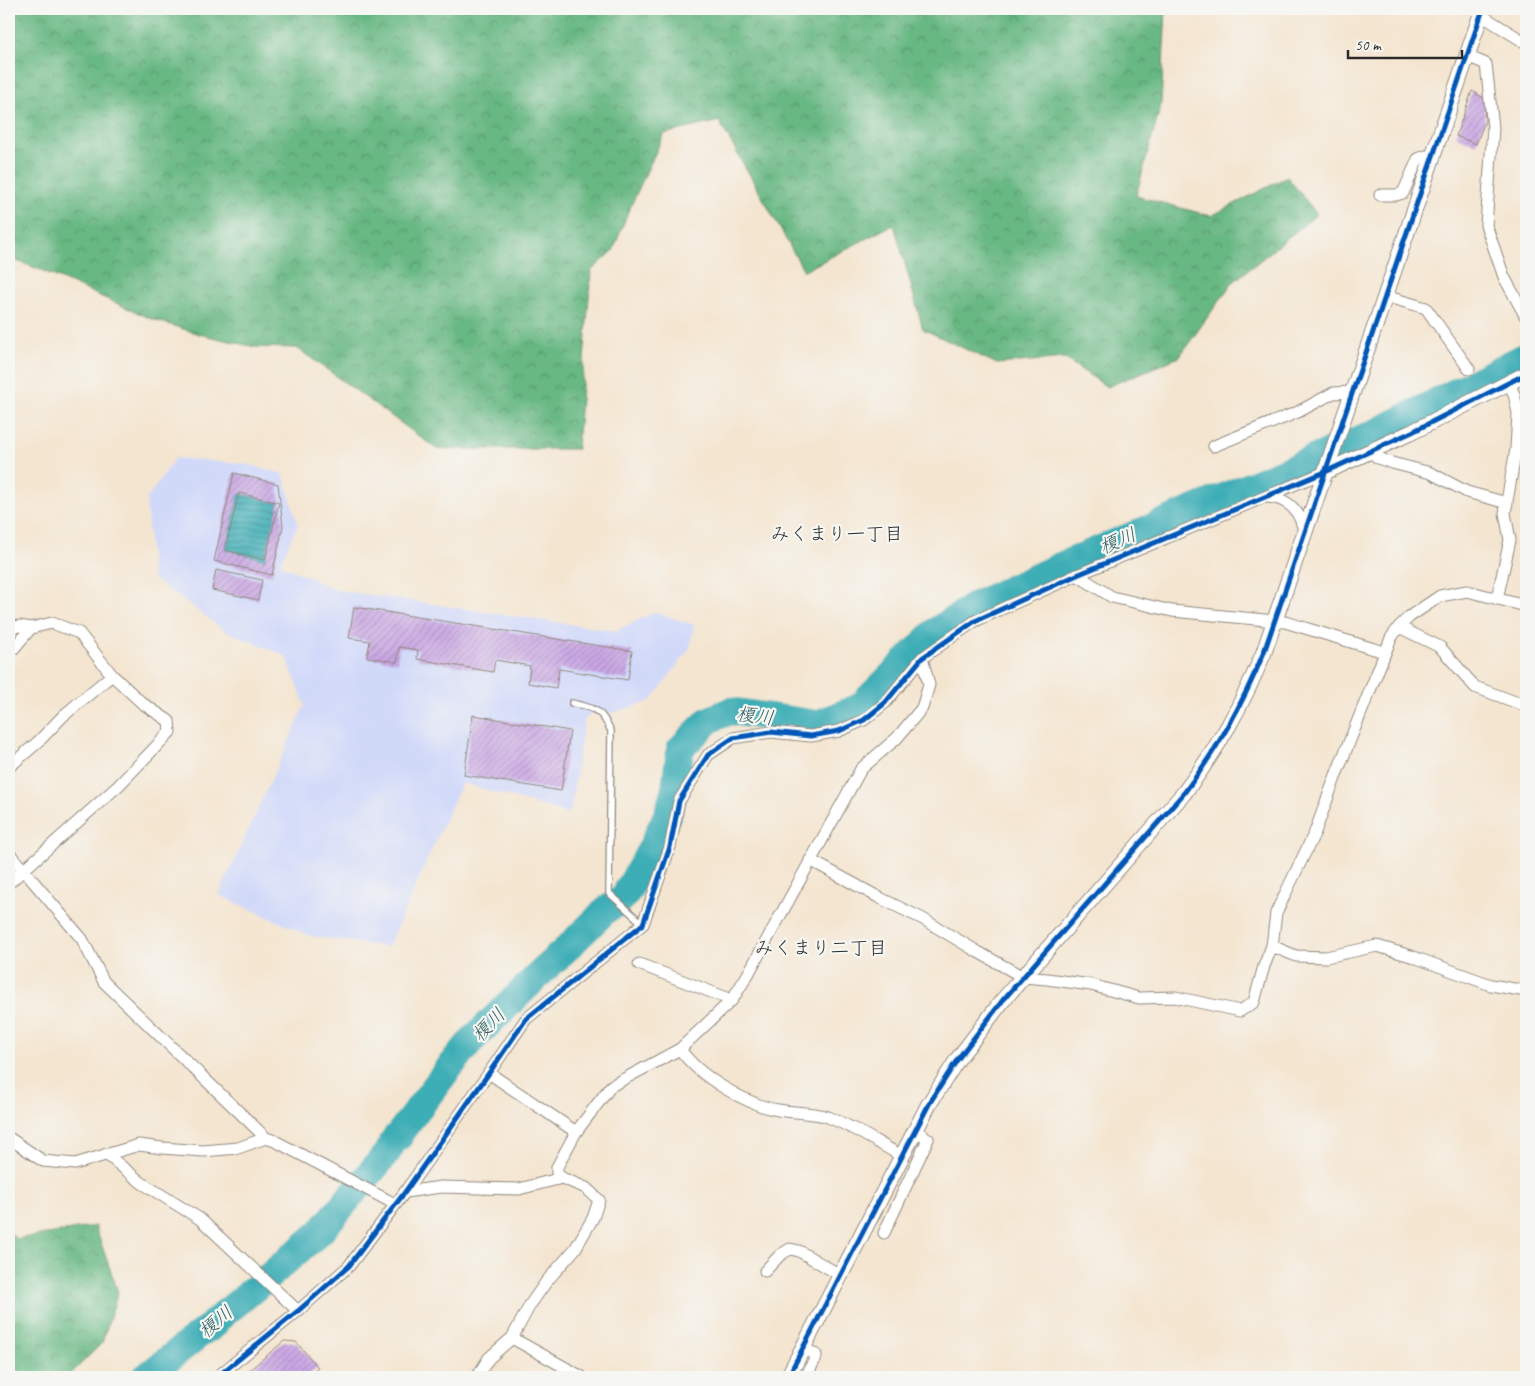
<svg xmlns="http://www.w3.org/2000/svg" width="1535" height="1386" font-family="Caveat,'Klee One',sans-serif">
<style>
.built{fill:#d1d9f9}
.forest{fill:url(#forest-crowns);stroke:#4a7257}
.water{fill:url(#water-rules);stroke:#346c70}
.lines{fill:none;stroke-linecap:round;stroke-linejoin:round}
.river{stroke:#3cadb6;stroke-width:28}
.building{fill:url(#building-hatch);fill-rule:evenodd}
.service-casing{stroke:#90887e;stroke-width:8}
.minor-casing{stroke:#90887e;stroke-width:13}
.tertiary-casing{stroke:#90887e;stroke-width:17}
.service{stroke:#fff;stroke-width:5.5}
.minor{stroke:#fff;stroke-width:11}
.tertiary{stroke:#fff;stroke-width:15}
.cycleway-casing{stroke:#f6f6f2;stroke-width:8}
.cycleway{stroke:#0057b8;stroke-width:5}
.labels{text-anchor:middle;dominant-baseline:central;stroke-width:4.5;stroke-linejoin:round;paint-order:stroke}
.neighbourhood-label{font-size:19px;fill:#2b2b2b;stroke:#f6f6f2}
.water-label{font-size:19px;font-style:italic;fill:#325f63;stroke:#f6f6f2}
</style>
<defs>
<pattern id="forest-crowns" width="20" height="18" patternUnits="userSpaceOnUse" patternTransform="scale(1.25)"><rect width="20" height="18" fill="#68b883"/><path d="M2 6a3 3 0 1 1 6 0M12 15a3 3 0 1 1 6 0" fill="none" stroke="#56966b"/></pattern>
<pattern id="water-rules" width="6" height="5" patternUnits="userSpaceOnUse" patternTransform="scale(1.25)"><rect width="6" height="5" fill="#3cadb6"/><path d="M0 2.5h6" fill="none" stroke="#338d94"/></pattern>
<pattern id="building-hatch" width="6" height="6" patternUnits="userSpaceOnUse" patternTransform="scale(1.25)"><rect width="6" height="6" fill="#cba8e5"/><path d="M-1 1l2-2M0 6l6-6M5 7l2-2" fill="none" stroke="#a589ba"/></pattern>
</defs>
<rect width="100%" height="100%" fill="#f6f6f2"/>
<filter id="ink" filterUnits="userSpaceOnUse"><feTurbulence type="fractalNoise" baseFrequency=".02" numOctaves="2"/><feDisplacementMap in="SourceGraphic" scale="10" xChannelSelector="R" yChannelSelector="G"/><feConvolveMatrix kernelMatrix="1 2 1 2 8 2 1 2 1" color-interpolation-filters="sRGB"/></filter>
<filter id="wash" filterUnits="userSpaceOnUse"><feTurbulence type="fractalNoise" baseFrequency=".0096" numOctaves="4" result="noise"/><feDisplacementMap in="SourceGraphic" scale="20" xChannelSelector="R" yChannelSelector="G"/><feGaussianBlur stdDeviation="1.12" result="paint"/><feColorMatrix in="noise" values="0 0 0 0 0 0 0 0 0 0 0 0 0 0 0 0 0 1.4 0 .05"/><feComposite in="paint" operator="in"/></filter>
<g filter="url(#wash)">
<rect width="100%" height="100%" fill="#f4e5d0"/>
<path class="built" d="M175,458l70,6 38,10 15,50 -18,40 56,26 279,41 40,-19 39,13 -4,23 -39,53 -39,12h-20l-8,8 -14,93 -108,-31 -74,164 -78,-11 -91,-41 86,-190 -19,-49 -59,-24 -75,-54 -6,-78z"/>
<g class="forest">
<path d="M9,9h1157l-5,96 -25,91 75,20 76,-39 30,37 -85,69 -53,74 -72,30 -43,-29 -67,6 -74,-35 -29,-105 -90,47 -85,-150 -55,13 -36,78 -15,39 -22,20 -14,178h-140l-140,-101 -42,-1 -56,-13 -47,-15 -111,-49 -32,-12z"/>
<path d="M95,1226l23,66 -16,51 -34,34h-59v-145l8,7z"/>
</g>
<path class="water" d="M239,493l40,10 -14,57 -40,-10z"/>
<g class="lines">
<path class="river" d="M146,1377l60,-48 4,-1 1,-3h3v-3l45,-37 62,-54 66,-78 8,-15 4,-1v-3l50,-66 25,-30 79,-77 4,-2v-3l3,-1 47,-46 7,-4 11,-10 26,-46 17,-36 7,-24 5,-40 29,-29 21,-9 87,13 43,-17 76,-76 40,-26 82,-38 319,-135 149,-76"/>
</g>
<g id="blocks">
<g class="building">
<path d="M1472,91l12,7 1,23 -9,23 -20,-8z"/>
<path d="M234,473l44,11 5,43 -11,48 -58,-14zM239,493l40,10 -14,57 -40,-10z"/>
<path d="M216,570l46,10 -4,20 -46,-10z"/>
<path d="M354,607l278,44 -4,29 -69,-11 -3,19 -28,-5 2,-17 -35,-6 -2,12 -76,-13 1,-9 -19,-3 -2,15 -30,-5 3,-16 -21,-3z"/>
<path d="M473,715l97,16 -9,60 -97,-16z"/>
<path d="M284,1341l12,1 22,25 -12,10h-65z"/>
</g>
</g>
</g>
<g filter="url(#ink)">
<use href="#blocks" fill-opacity="0" stroke="#90887e" stroke-width="1"/>
<g class="lines">
<defs>
<path id="service" d="M572,703c23,6 28,5 39,28l-2,162 34,31"/>
<g id="minor">
<path d="M1481,15l45,28"/>
<path d="M1467,56l19,8 7,64 -7,97 18,52 22,40"/>
<path d="M1380,195h16l7,-2 15,-34 7,-3 7,2"/>
<path d="M1385,296l41,12 43,61"/>
<path d="M1214,446l84,-34 35,-19 19,-1"/>
<path d="M1370,451l8,7 14,5 39,10 36,19 40,11"/>
<path d="M1267,497c21,1 35,15 37,37"/>
<path d="M1077,575l35,22 60,14 113,11 99,30"/>
<path d="M1497,599l13,-59 -5,-27 11,-64 2,-36 -4,-19 -5,-11"/>
<path d="M1399,627l41,20 35,40 51,19"/>
<path d="M9,629l10,-3 12,2 21,-5 27,10 33,42 30,28 27,18 1,11 -52,54 -109,97"/>
<path d="M9,654l22,-26"/>
<path d="M9,767l29,-25 25,-26 49,-41"/>
<path d="M9,853l73,86 22,43 162,156 9,3 120,63"/>
<path d="M810,860l70,38 43,21 55,33 45,25 24,2 44,6 48,13 36,-1 65,14 14,-9 10,-36 8,-20 4,-33 39,-81 21,-57 55,-137 8,-11 10,-10 31,-21 27,-5 59,15"/>
<path d="M1272,946l24,10 30,1 51,-11 34,10 80,29 35,6"/>
<path d="M639,964l93,36"/>
<path d="M680,1049c18,27 67,56 98,61 17,3 34,2 50,7 26,10 50,26 74,39"/>
<path d="M489,1073l87,59"/>
<path d="M9,1138l34,23 32,3 64,-19 23,3 41,3 35,-3 28,-10"/>
<path d="M106,1154l36,29 58,36 98,92"/>
<path d="M405,1192l36,-5 78,2 43,-11"/>
<path d="M884,1233l44,-94 -12,-9"/>
<path d="M765,1271l15,-16 10,-6 9,2 41,24"/>
<path d="M512,1338l70,39"/>
<path d="M803,1347l13,8v2l-10,20"/>
<path d="M217,1377l81,-66 51,-45 56,-74 84,-119 37,-54 117,-95 27,-77 9,-46 29,-46 25,-17 38,-6 40,4 28,-5 25,-11 21,-17 37,-45 53,-37 102,-46 248,-103"/>
<path d="M477,1377l12,-19 23,-20 18,-33 16,-23 29,-33 18,-31 6,-18 -13,-12 -24,-10 -5,-4v-7l19,-35 35,-46 69,-37 52,-49 15,-24 114,-207 36,-31 25,-30 7,-23 -7,-27"/>
</g>
<g id="tertiary">
<path d="M1325,472l87,-40 114,-58"/>
<path d="M788,1377l141,-273 28,-44 46,-60 181,-207c35,-46 58,-88 80,-141l219,-643"/>
</g>
</defs>
<use href="#service" class="service-casing"/>
<use href="#minor" class="minor-casing"/>
<use href="#tertiary" class="tertiary-casing"/>
<use href="#service" class="service"/>
<use href="#minor" class="minor"/>
<use href="#tertiary" class="tertiary"/>
<defs>
<g id="cycleway">
<path d="M217,1377l81,-66 51,-45 56,-74 84,-119 37,-54 117,-95 27,-77 9,-46 29,-46 25,-17 38,-6 40,4 28,-5 25,-11 21,-17 37,-45 53,-37 102,-46 248,-103 87,-40 114,-58"/>
<path d="M788,1377l141,-273 28,-44 46,-60 181,-207c35,-46 58,-88 80,-141l219,-643"/>
</g>
</defs>
<use href="#cycleway" class="cycleway-casing"/>
<use href="#cycleway" class="cycleway"/>
</g>
</g>
<g class="labels">
<g class="neighbourhood-label">
<text x="837" y="534">みくまり一丁目</text>
<text x="821" y="948">みくまり二丁目</text>
</g>
<g class="water-label">
<text transform="translate(1118 541) rotate(-23)">榎川</text>
<text transform="translate(755 716) rotate(7)">榎川</text>
<text transform="translate(489 1025) rotate(-46)">榎川</text>
<text transform="translate(216 1322) rotate(-40)">榎川</text>
</g>
</g>
<rect width="1535" height="1386" fill="none" stroke="#f6f6f2" stroke-width="30"/>
<path d="M1348 50v8h114v-8" fill="none" stroke="#2b2b2b" stroke-width="2.5"/>
<text x="1355" y="50" font-size="15" fill="#2b2b2b" stroke="#f6f6f2" stroke-width="4" paint-order="stroke">50 m</text>
</svg>
